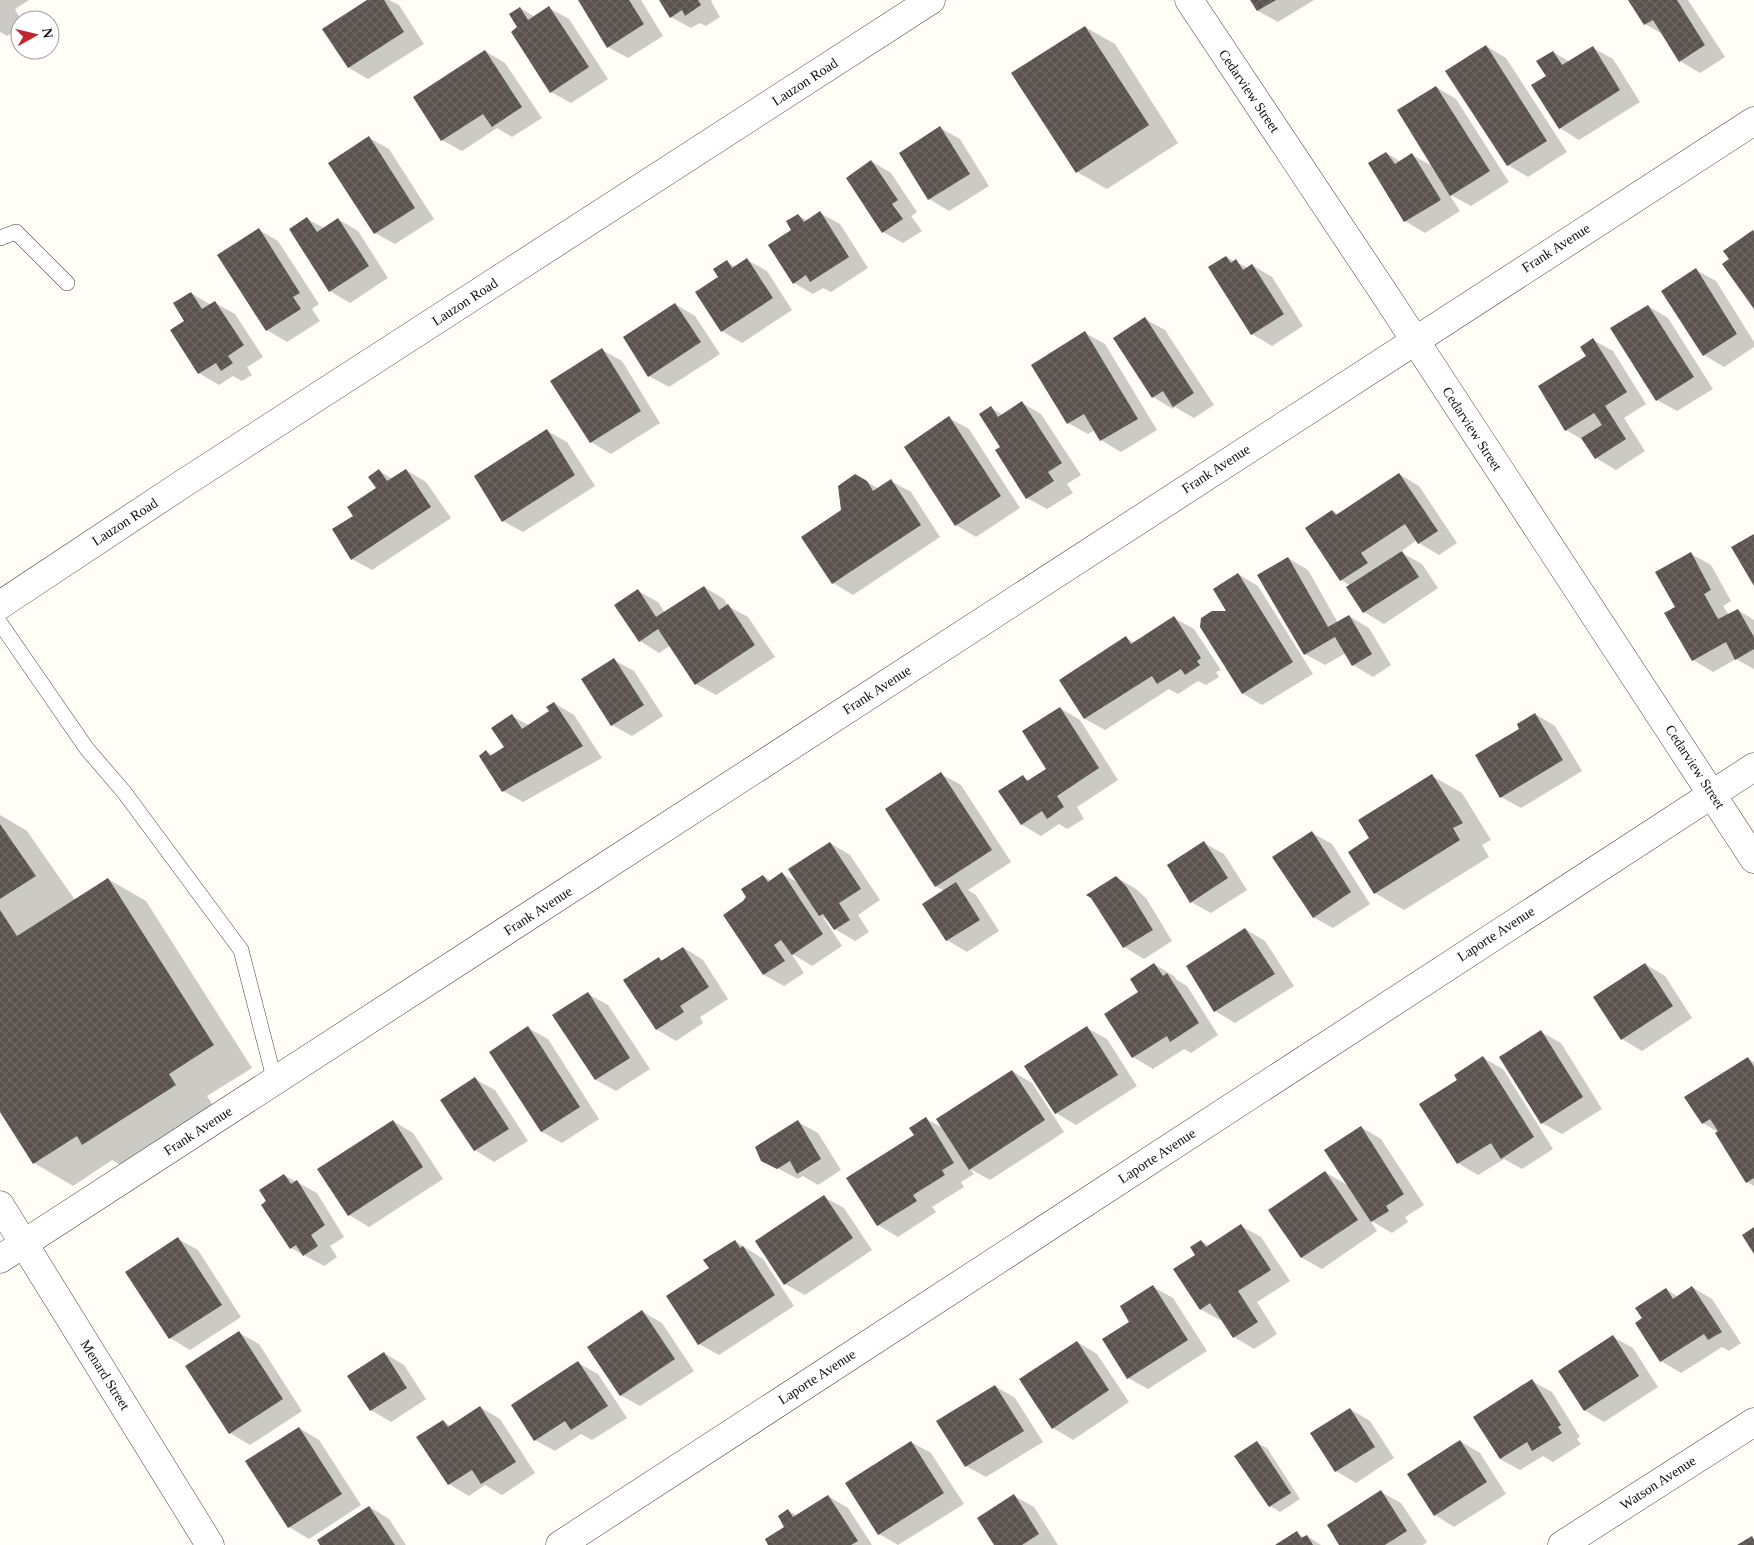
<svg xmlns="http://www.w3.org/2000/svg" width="1754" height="1545" font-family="'Times New Roman',serif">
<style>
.shadow{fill:#0003}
.building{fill:url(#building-cross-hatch)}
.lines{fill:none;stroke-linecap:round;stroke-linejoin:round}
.service-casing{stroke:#444;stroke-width:16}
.minor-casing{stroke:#444;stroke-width:29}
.tertiary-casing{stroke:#444;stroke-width:29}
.service{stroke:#fff;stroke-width:15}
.minor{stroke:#fff;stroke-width:28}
.tertiary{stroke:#fff;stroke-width:28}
.labels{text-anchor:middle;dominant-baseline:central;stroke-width:5;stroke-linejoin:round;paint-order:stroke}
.street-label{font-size:14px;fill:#111;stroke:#fff}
</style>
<defs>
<pattern id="building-cross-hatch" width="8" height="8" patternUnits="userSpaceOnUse" patternTransform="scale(1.25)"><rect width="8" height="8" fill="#5a524d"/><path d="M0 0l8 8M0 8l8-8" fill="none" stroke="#6d6662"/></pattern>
</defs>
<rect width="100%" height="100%" fill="#fffdf5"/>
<g class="shadow">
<path d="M0,0h29l-14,9 6,11h-1v7l-13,9 -7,-4z"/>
<path d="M369,0h20l10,5 25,39 -56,35 -19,-11z"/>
<path d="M579,0h62l22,36 -35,22 -20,-11z"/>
<path d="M660,0h52l-1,1 9,16 -14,9 -6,-3 -9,5 -20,-11z"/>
<path d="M1252,0h62l-36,22 -20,-11z"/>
<path d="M1630,0h58l37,57 -25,16 -20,-12 -16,-26 -19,-11z"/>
<path d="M520,8l15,9 14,-9 20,11 39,60 -37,24 -20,-11 -32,-64z"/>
<path d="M1085,27l30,17 63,99 -71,46 -30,-17z"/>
<path d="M1486,46l20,12 61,94 -39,25 -20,-12z"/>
<path d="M1593,48l20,11 27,43 -61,38 -19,-12 -13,-52 6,-24 17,10z"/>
<path d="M485,51l20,12 37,55 -30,19 -15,-9 -35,23 -20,-11z"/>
<path d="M1436,87l20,12 53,83 -38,24 -22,-12 11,17 -35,22 -20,-12 -19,-68 15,9 11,-7 22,12z"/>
<path d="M940,128l20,11 29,47 -40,25 -20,-12 -29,-46z"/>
<path d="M369,138l20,11 45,70 -39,25 -20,-11z"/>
<path d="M871,161l20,12 26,39 -6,4 11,15 -19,12 -20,-11z"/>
<path d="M820,213l20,11 28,44 -37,24 -8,-4 -10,6 -19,-11 -1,-53 5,-15 10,6z"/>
<path d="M307,219l17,9 14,-9 20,12 30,47 -38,25 -20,-12z"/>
<path d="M259,230l19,11 41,63 -7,5 8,12 -33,21 -20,-12 -48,-75z"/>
<path d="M1226,257l22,11 4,-3 20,12 31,49 -31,20 -20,-12z"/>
<path d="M747,260l20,11 25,39 -50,33 -20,-12 -2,-54 7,-15 9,5z"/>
<path d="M1696,270l20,11 38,61v5l-30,20 -20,-12z"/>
<path d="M191,293l20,12 4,-2 20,11 28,43 -16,10 5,8 -10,6 -9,-5 -14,9 -20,-12 -27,-42 14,-9z"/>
<path d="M675,304l20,12 25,38 -51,33 -20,-11z"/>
<path d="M1648,306l20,12 45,71 -36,22 -20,-11z"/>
<path d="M1145,319l20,11 49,75 -20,13 -19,-11 -2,2 -20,-12z"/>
<path d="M1085,333l20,11 52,86 -36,22 -20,-12 -6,-10 -7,4 -20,-11z"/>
<path d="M1593,340l20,11 33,53 -22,14 21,33 -29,19 -20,-12 -11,-17 -19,-11 -27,-43 49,-30z"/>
<path d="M602,350l20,11 38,62 -49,31 -20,-12z"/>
<path d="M1022,403l19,11 40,61 -14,9 6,9 -26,16 -20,-11 -25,-51 -11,-39 12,7z"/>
<path d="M949,418l20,11 51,79 -44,29 -20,-12z"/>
<path d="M547,431l20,11 28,44 -72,46 -20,-11z"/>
<path d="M406,470l20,12 25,36 -79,52 -20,-11 2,-43 23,-28 2,-17 14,8z"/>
<path d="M1399,474l20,12 38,57 -18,12 -20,-12 -2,-3 -17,12 22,12 16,24 -54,36 -20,-12 -16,-24 3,-2 -10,-6 -8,-69 6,4z"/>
<path d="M891,481l20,11 29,45 -87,58 -20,-12 -31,-45 41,-27 24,-29 12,7z"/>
<path d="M1691,554l20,11 20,36 -8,5 6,9 9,-5 16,10v49l-18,-10 -23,13 -20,-12 -16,-53z"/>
<path d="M1288,558l20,12 30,53 11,-7 20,12 22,37 -18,12 -20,-12 -7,-12 -21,12 -20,-11z"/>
<path d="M1238,574l20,12 55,88 -51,31 -20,-12z"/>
<path d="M704,587l20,12 4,7 20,11 27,40 -59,38 -20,-11 -25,-39 -12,8 -19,-12 -2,-50 20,11 7,11z"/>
<path d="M1174,618l20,11 27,41 -5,2 3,5 -13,8 -8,-4 -20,13 -9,-5 -64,41 -20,-11 -25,-38 66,-43 9,5z"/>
<path d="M614,660l20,11 29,45 -31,20 -20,-11z"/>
<path d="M554,703l20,12 28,43 -79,44 -20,-11 -16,-39 6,3 12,-7 7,-32 18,10 21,-14z"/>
<path d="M1060,708l20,12 38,60 -41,27 7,12 -17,10 -8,-5 -18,12 -20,-12 2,-47 7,4 18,-11z"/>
<path d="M1535,714l20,12 27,45 -61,37 -20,-11 20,-67z"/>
<path d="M941,774l20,11 50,77 -43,28 8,5 23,36 -32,21 -20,-12 -23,-36 20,-13 -8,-5z"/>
<path d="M1432,776l30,17 29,47 -9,5 7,12 -85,53 -29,-17 -4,-54z"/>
<path d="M0,815l27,16 48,69 33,-21 38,22 106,167 -45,28 7,11 -92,59 -10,-6 -39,26 -39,-23 -34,-53z"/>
<path d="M1312,833l20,11 38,60 -37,24 -20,-11z"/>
<path d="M830,843l20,12 30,45 -22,15 11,17 -14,9 -20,-12 -6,-8 -6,-4 19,29 -30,20 -21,-13 13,20 -20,13 -20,-11 -39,-60 19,-13 19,-26 9,5 10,-7 17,9z"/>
<path d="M1204,843l20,11 23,36 -36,23 -20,-11z"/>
<path d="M1116,877l20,12 10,9 26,43 -28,18 -20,-12 -31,-49z"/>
<path d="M1245,929l20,12 29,45 -59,37 -20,-12 -28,-45z"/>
<path d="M684,948l19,12 25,39 -28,18 3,6 -27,18 -20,-12 3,-71 5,3z"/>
<path d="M1154,964l20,12 3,4 10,6 31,49 -27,18 -7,-4 -31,20 -20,-12 7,-64z"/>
<path d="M1645,964l20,12 27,42 -50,33 -20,-12z"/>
<path d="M588,994l20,11 42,64 -34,22 -20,-11z"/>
<path d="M528,1028l20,11 51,80 -37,24 -20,-11 -52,-80z"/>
<path d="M1087,1028l20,11 30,47 -61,39 -20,-12z"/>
<path d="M1541,1032l20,11 41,66 -40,25 -20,-11z"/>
<path d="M1483,1058l20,11 50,80 -31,20 -18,-10 -26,16 -20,-12 1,-82z"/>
<path d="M1748,1059l6,3v124l-7,-4 -29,-50 -15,-9z"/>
<path d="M1012,1071l20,12 32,49 -74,48 -20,-11 4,5 -13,8 3,5 -32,20 4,5 -38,25 -20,-12 37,-90 11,-16 19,10z"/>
<path d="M475,1079l20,11 33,51 -34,21 -19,-12z"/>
<path d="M393,1121l20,12 30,46 -74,48 -20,-12 -30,-46z"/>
<path d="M798,1122l20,11 23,37 -23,15 -15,-9 -5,3 -36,-19z"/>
<path d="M1361,1127l20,12 43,66 -19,12 3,5 -16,11 -22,-13 7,11 -55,38 -20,-11 -32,-48 55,-38 24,14z"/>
<path d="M284,1175l33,18 27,44 -14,9 7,11 -13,9 -33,-18 -23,-46z"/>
<path d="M824,1197l20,11 28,42 -67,45 -20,-11z"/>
<path d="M1241,1226l20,11 29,44 -33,21 20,32 -23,15 -20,-12 -12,-18 -2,1 -20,-11 -4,-54 5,-14 9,5z"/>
<path d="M178,1239l20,11 43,67 -51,33 -20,-12z"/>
<path d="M735,1241l28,18 31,47 -75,49 -20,-11 11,-75z"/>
<path d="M1153,1287l20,11 34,53 -59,38 -20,-11 3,-56z"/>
<path d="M1692,1287l20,12 29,44 -12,8 -7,-4 -41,26 -20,-12 -18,-42 23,-30 12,8z"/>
<path d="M643,1312l19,11 32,48 -54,35 -20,-11z"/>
<path d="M239,1333l20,11 43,67 -52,34 -20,-12z"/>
<path d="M1613,1337l20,11 25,39 -54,35 -20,-12z"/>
<path d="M1077,1342l20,12 32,48 -56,38 -20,-12z"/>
<path d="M384,1353l20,12 22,34 -35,23 -20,-12 -22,-34z"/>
<path d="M578,1363l20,11 29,44 -35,22 -11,-6 -26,17 -20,-11z"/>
<path d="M1532,1381l20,11 28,45 -3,2 4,5 -28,18 -10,-6 -23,14 -20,-11z"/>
<path d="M995,1386l20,12 28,44 -57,35 -20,-11z"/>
<path d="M480,1407l20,12 35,54 -33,22 -17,-10 -16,11 -20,-12 -6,-63 8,5z"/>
<path d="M1350,1409l20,12 24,37 -38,25 -20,-12z"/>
<path d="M299,1428l20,12 42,65 -52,34 -20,-12z"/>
<path d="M1460,1441l20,12 26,41 -52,33 -19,-12z"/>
<path d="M911,1442l20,11 33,51 -66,41 -19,-11z"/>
<path d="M1257,1443l10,5 33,51 -20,13 -10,-6 -34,-50z"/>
<path d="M1381,1492l20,11 26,39 -4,3h-82z"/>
<path d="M828,1496l20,12 24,37h-102l16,-18 2,-16 10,5z"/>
<path d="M1014,1496l20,11 24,38h-63z"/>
<path d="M370,1507l19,12 17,26h-85z"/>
<path d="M1297,1533l8,5 2,-2 14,9h-44z"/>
</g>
<g class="building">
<path d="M367,0h17l20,32 -56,36 -26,-39z"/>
<path d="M578,0h51l15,24 -37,24z"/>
<path d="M659,0h39l3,5 -16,11 -3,-6 -12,8z"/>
<path d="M1250,0h26l-19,11z"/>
<path d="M1628,0h49l28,45 -26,17 -26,-42 -9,5z"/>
<path d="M549,6l40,61 -39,26 -39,-61 6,-5 -8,-13 11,-7 8,13z"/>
<path d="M1085,26l64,99 -73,48 -65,-100z"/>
<path d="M1486,45l61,96 -40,25 -62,-95z"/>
<path d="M1593,46l27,44 -61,39 -28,-44 15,-9 -10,-15 17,-10 9,14z"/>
<path d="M485,50l37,57 -30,20 -9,-13 -42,27 -28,-44z"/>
<path d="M1436,86l54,85 -40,25 -53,-86z"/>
<path d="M940,126l30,48 -42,26 -29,-47z"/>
<path d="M369,136l46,72 -41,26 -46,-71z"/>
<path d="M1386,152l9,12 17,-11 29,47 -37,22 -36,-59z"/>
<path d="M871,160l27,40 -6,4 11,15 -21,14 -36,-55z"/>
<path d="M820,211l29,46 -39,25 -4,-7 -13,9 -25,-39 23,-15 -5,-9 12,-7 6,8z"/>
<path d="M307,217l10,15 21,-14 31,48 -40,26 -40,-63z"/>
<path d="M259,228l41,65 -7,4 8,12 -35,22 -49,-76z"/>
<path d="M1753,230l1,2v77l-32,-45 7,-5 -6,-8z"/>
<path d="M1226,256l5,7 5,-4 7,11 9,-6 32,50 -33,21 -43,-68z"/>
<path d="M747,258l26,40 -52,34 -26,-40 23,-15 -5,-8 14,-9 5,8z"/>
<path d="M1696,268l41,66 -34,22 -42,-65z"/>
<path d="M191,292l11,17 13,-8 29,44 -16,11 5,7 -12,8 -5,-8 -18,11 -28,-44 14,-9 -11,-18z"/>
<path d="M675,303l26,39 -53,35 -25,-40z"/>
<path d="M1648,305l46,72 -38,24 -46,-73z"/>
<path d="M1145,317l49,76 -21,14 -10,-16 -11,7 -39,-60z"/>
<path d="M1085,331l53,88 -38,22 -16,-27 -17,10 -36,-59z"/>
<path d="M1593,338l34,54 -22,14 21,33 -31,20 -14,-21 21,-13 -8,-12 -29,18 -27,-45 48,-30 -6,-9z"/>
<path d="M602,348l39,63 -51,32 -40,-62z"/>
<path d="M1022,401l40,62 -14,9 6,9 -28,18 -31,-49 5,-3 -21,-33 12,-8 7,11z"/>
<path d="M949,416l52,80 -46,30 -51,-79z"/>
<path d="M547,429l28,46 -73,47 -28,-46z"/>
<path d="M379,469l8,12 19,-12 25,38 -80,53 -19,-31 21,-13 -6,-9 29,-19 -8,-11z"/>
<path d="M1399,473l39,58 -20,13 -13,-20 -44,29 7,10 -28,18 -35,-53 27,-18 4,5z"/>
<path d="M855,474l12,7 6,10 18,-12 30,46 -89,59 -31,-47 40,-27 -3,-24z"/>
<path d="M1754,534v52l-23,-39z"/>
<path d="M1402,551l17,26 -56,36 -17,-26z"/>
<path d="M1691,552l20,38 -7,4 14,25 20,-10 16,28v12l-19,11 -9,-18 -34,19 -28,-48 11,-6 -20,-35z"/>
<path d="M1288,557l40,70 21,-12 23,39 -20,12 -17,-29 -31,18 -47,-80z"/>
<path d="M1238,573l55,89 -51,32 -42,-67 1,-9 11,-7h14l-13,-22z"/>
<path d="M704,586l15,24 9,-6 27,41 -60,40 -37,-56 -19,13 -25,-37 24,-16 18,28z"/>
<path d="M1174,616l27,42 -4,3 3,4 -15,10 -4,-6 -24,15 -5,-8 -68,43 -25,-39 67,-44 5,8z"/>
<path d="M614,658l30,47 -33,21 -30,-47z"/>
<path d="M554,702l29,44 -81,46 -23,-36 7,-6 4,6 14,-9 -13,-19 21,-14 10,15 27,-18 -3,-4z"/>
<path d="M1060,707l39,61 -42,28 7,11 -17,12 -5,-8 -21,14 -23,-34 25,-16 4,6 19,-12 -24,-38z"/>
<path d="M1535,713l28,47 -63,38 -25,-43 44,-26 -2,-5z"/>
<path d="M941,772l51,78 -57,37 -50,-78z"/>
<path d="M1432,774l31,49 -10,5 7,12 -86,54 -26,-42 21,-14 -11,-18z"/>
<path d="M0,824l36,52 -36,23z"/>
<path d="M1312,831l39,61 -38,26 -41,-61z"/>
<path d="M1204,841l24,37 -38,25 -23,-38z"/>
<path d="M830,842l31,47 -22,14 11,17 -16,10 -11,-16 -4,2 -31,-47z"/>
<path d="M782,872l41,62 -31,21 -11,-15 -7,5 11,16 -22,14 -40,-60 20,-14 3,-4 -5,-8 22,-14 5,7z"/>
<path d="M1116,876l10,10 27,44 -30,18 -32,-50 -5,-3z"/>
<path d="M108,878l106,167 -45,29 7,11 -94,60 -5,-9 -44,28 -33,-52v-202l17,26z"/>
<path d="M956,882l24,38 -34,21 -24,-37z"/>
<path d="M1245,928l30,46 -61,38 -28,-46z"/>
<path d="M683,947l26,40 -29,19 4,6 -28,18 -33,-50 36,-23 2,4z"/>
<path d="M1154,963l9,13 4,-3 32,50 -29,19 -3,-6 -35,22 -28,-44 34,-22 -8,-13z"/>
<path d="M1645,963l28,43 -52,34 -28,-43z"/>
<path d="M588,992l42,66 -35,22 -43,-65z"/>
<path d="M528,1026l52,81 -39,25 -52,-80z"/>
<path d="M1087,1026l31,49 -63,39 -31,-48z"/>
<path d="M1541,1030l42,67 -42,27 -42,-67z"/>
<path d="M1483,1056l51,81 -33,22 -10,-16 -34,21 -38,-60 38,-24 -3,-5z"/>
<path d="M1748,1057l6,10v111l-8,5 -31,-50 3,-2 -8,-12 -8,5 -18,-27z"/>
<path d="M1012,1070l33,50 -76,50 -33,-51z"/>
<path d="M475,1077l34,52 -35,22 -34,-51z"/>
<path d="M926,1117l28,46 -12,7 3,5 -32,20 4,6 -40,25 -31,-48 68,-43 -5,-7z"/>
<path d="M393,1120l30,47 -75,49 -31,-47z"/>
<path d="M798,1120l23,39 -24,15 -7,-13 -13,8 -16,-8 -6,-14z"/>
<path d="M1361,1126l43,68 -18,12 3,5 -18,11 -47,-72z"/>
<path d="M1325,1171l33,49 -57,38 -33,-48z"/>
<path d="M284,1174l7,10 6,-4 28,45 -14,10 7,11 -15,10 -7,-11 -6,4 -29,-44 5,-4 -7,-11z"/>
<path d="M824,1195l29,43 -69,47 -29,-44z"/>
<path d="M1241,1224l30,46 -33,21 20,31 -25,16 -23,-35 -10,7 -27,-41 22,-14 -5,-8 11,-7 5,7z"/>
<path d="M1754,1227v27l-12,-19z"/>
<path d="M178,1237l44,68 -53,34 -44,-67z"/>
<path d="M735,1240l5,8 3,-2 32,49 -77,50 -32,-49 43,-28 -6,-8z"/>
<path d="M1153,1285l35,55 -61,39 -25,-40 27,-17 -9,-16z"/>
<path d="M1692,1286l30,46 -14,8 -4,-6 -44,28 -25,-39 7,-5 -7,-10 31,-20 7,11z"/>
<path d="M642,1310l33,49 -55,37 -33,-49z"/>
<path d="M239,1331l44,68 -54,35 -44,-68z"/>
<path d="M1613,1335l26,41 -55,35 -26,-40z"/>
<path d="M1077,1341l32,49 -57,39 -33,-50z"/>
<path d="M384,1352l23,36 -37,23 -23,-35z"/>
<path d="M578,1361l30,45 -37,24 -6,-9 -31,20 -23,-36z"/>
<path d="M1532,1379l29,46 -3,2 4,6 -30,18 -5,-9 -27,17 -27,-42z"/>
<path d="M995,1385l29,46 -59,36 -29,-46z"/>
<path d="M480,1406l36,56 -35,22 -9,-14 -24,15 -32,-48 27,-17 5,7z"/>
<path d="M1350,1408l25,39 -40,25 -25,-39z"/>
<path d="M299,1427l43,67 -54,34 -43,-67z"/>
<path d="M1460,1440l27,42 -53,34 -27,-42z"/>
<path d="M911,1441l33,52 -66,42 -33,-52z"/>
<path d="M1257,1441l34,52 -22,14 -35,-51z"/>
<path d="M1381,1490l26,41 -22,14h-46l-12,-20z"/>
<path d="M1014,1494l25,40 -17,11h-28l-17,-27z"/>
<path d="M828,1495l30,46 -7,4h-83l-3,-6 19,-12 -6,-11 10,-7 5,8z"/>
<path d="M369,1506l26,39h-75l-3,-5z"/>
<path d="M1297,1531l4,7 6,-3 6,10h-38z"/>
<path d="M1752,1536l2,4v5h-17z"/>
</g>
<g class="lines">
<defs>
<g id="service">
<path d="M0,238l16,-6 51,51"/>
<path d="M0,623l87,126 37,43 117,158 34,132"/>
</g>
<g id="minor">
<path d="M1189,0l199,299 366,560"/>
<path d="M0,1205l210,340"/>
<path d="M0,1259l1754,-1138"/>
<path d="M560,1545l1194,-778"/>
<path d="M1562,1545l192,-123"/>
</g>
<path id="tertiary" d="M0,605l181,-120 750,-485"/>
</defs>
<use href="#service" class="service-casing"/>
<use href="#minor" class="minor-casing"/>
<use href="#tertiary" class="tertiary-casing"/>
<use href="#service" class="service"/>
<use href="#minor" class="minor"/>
<use href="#tertiary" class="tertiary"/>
</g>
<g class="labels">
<g class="street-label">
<text transform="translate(805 82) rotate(-33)">Lauzon Road</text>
<text transform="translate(1249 91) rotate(56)">Cedarview Street</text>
<text transform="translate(1556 248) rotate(-33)">Frank Avenue</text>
<text transform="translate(465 302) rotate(-33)">Lauzon Road</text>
<text transform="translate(1472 429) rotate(57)">Cedarview Street</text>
<text transform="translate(1216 469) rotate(-33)">Frank Avenue</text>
<text transform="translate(125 522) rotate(-33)">Lauzon Road</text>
<text transform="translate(877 690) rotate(-33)">Frank Avenue</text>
<text transform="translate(1695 767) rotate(57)">Cedarview Street</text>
<text transform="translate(538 911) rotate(-33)">Frank Avenue</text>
<text transform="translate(1496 934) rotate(-33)">Laporte Avenue</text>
<text transform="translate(198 1131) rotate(-33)">Frank Avenue</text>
<text transform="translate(1157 1156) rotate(-33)">Laporte Avenue</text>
<text transform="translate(105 1375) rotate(58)">Menard Street</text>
<text transform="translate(817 1377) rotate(-33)">Laporte Avenue</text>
<text transform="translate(1658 1483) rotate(-33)">Watson Avenue</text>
</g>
</g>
<g transform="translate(35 35) rotate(82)"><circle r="24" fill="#ffffff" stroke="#a0a0a0"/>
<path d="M0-4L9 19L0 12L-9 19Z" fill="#c4262e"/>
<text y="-8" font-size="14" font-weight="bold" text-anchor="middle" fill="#111111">N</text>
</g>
</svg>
